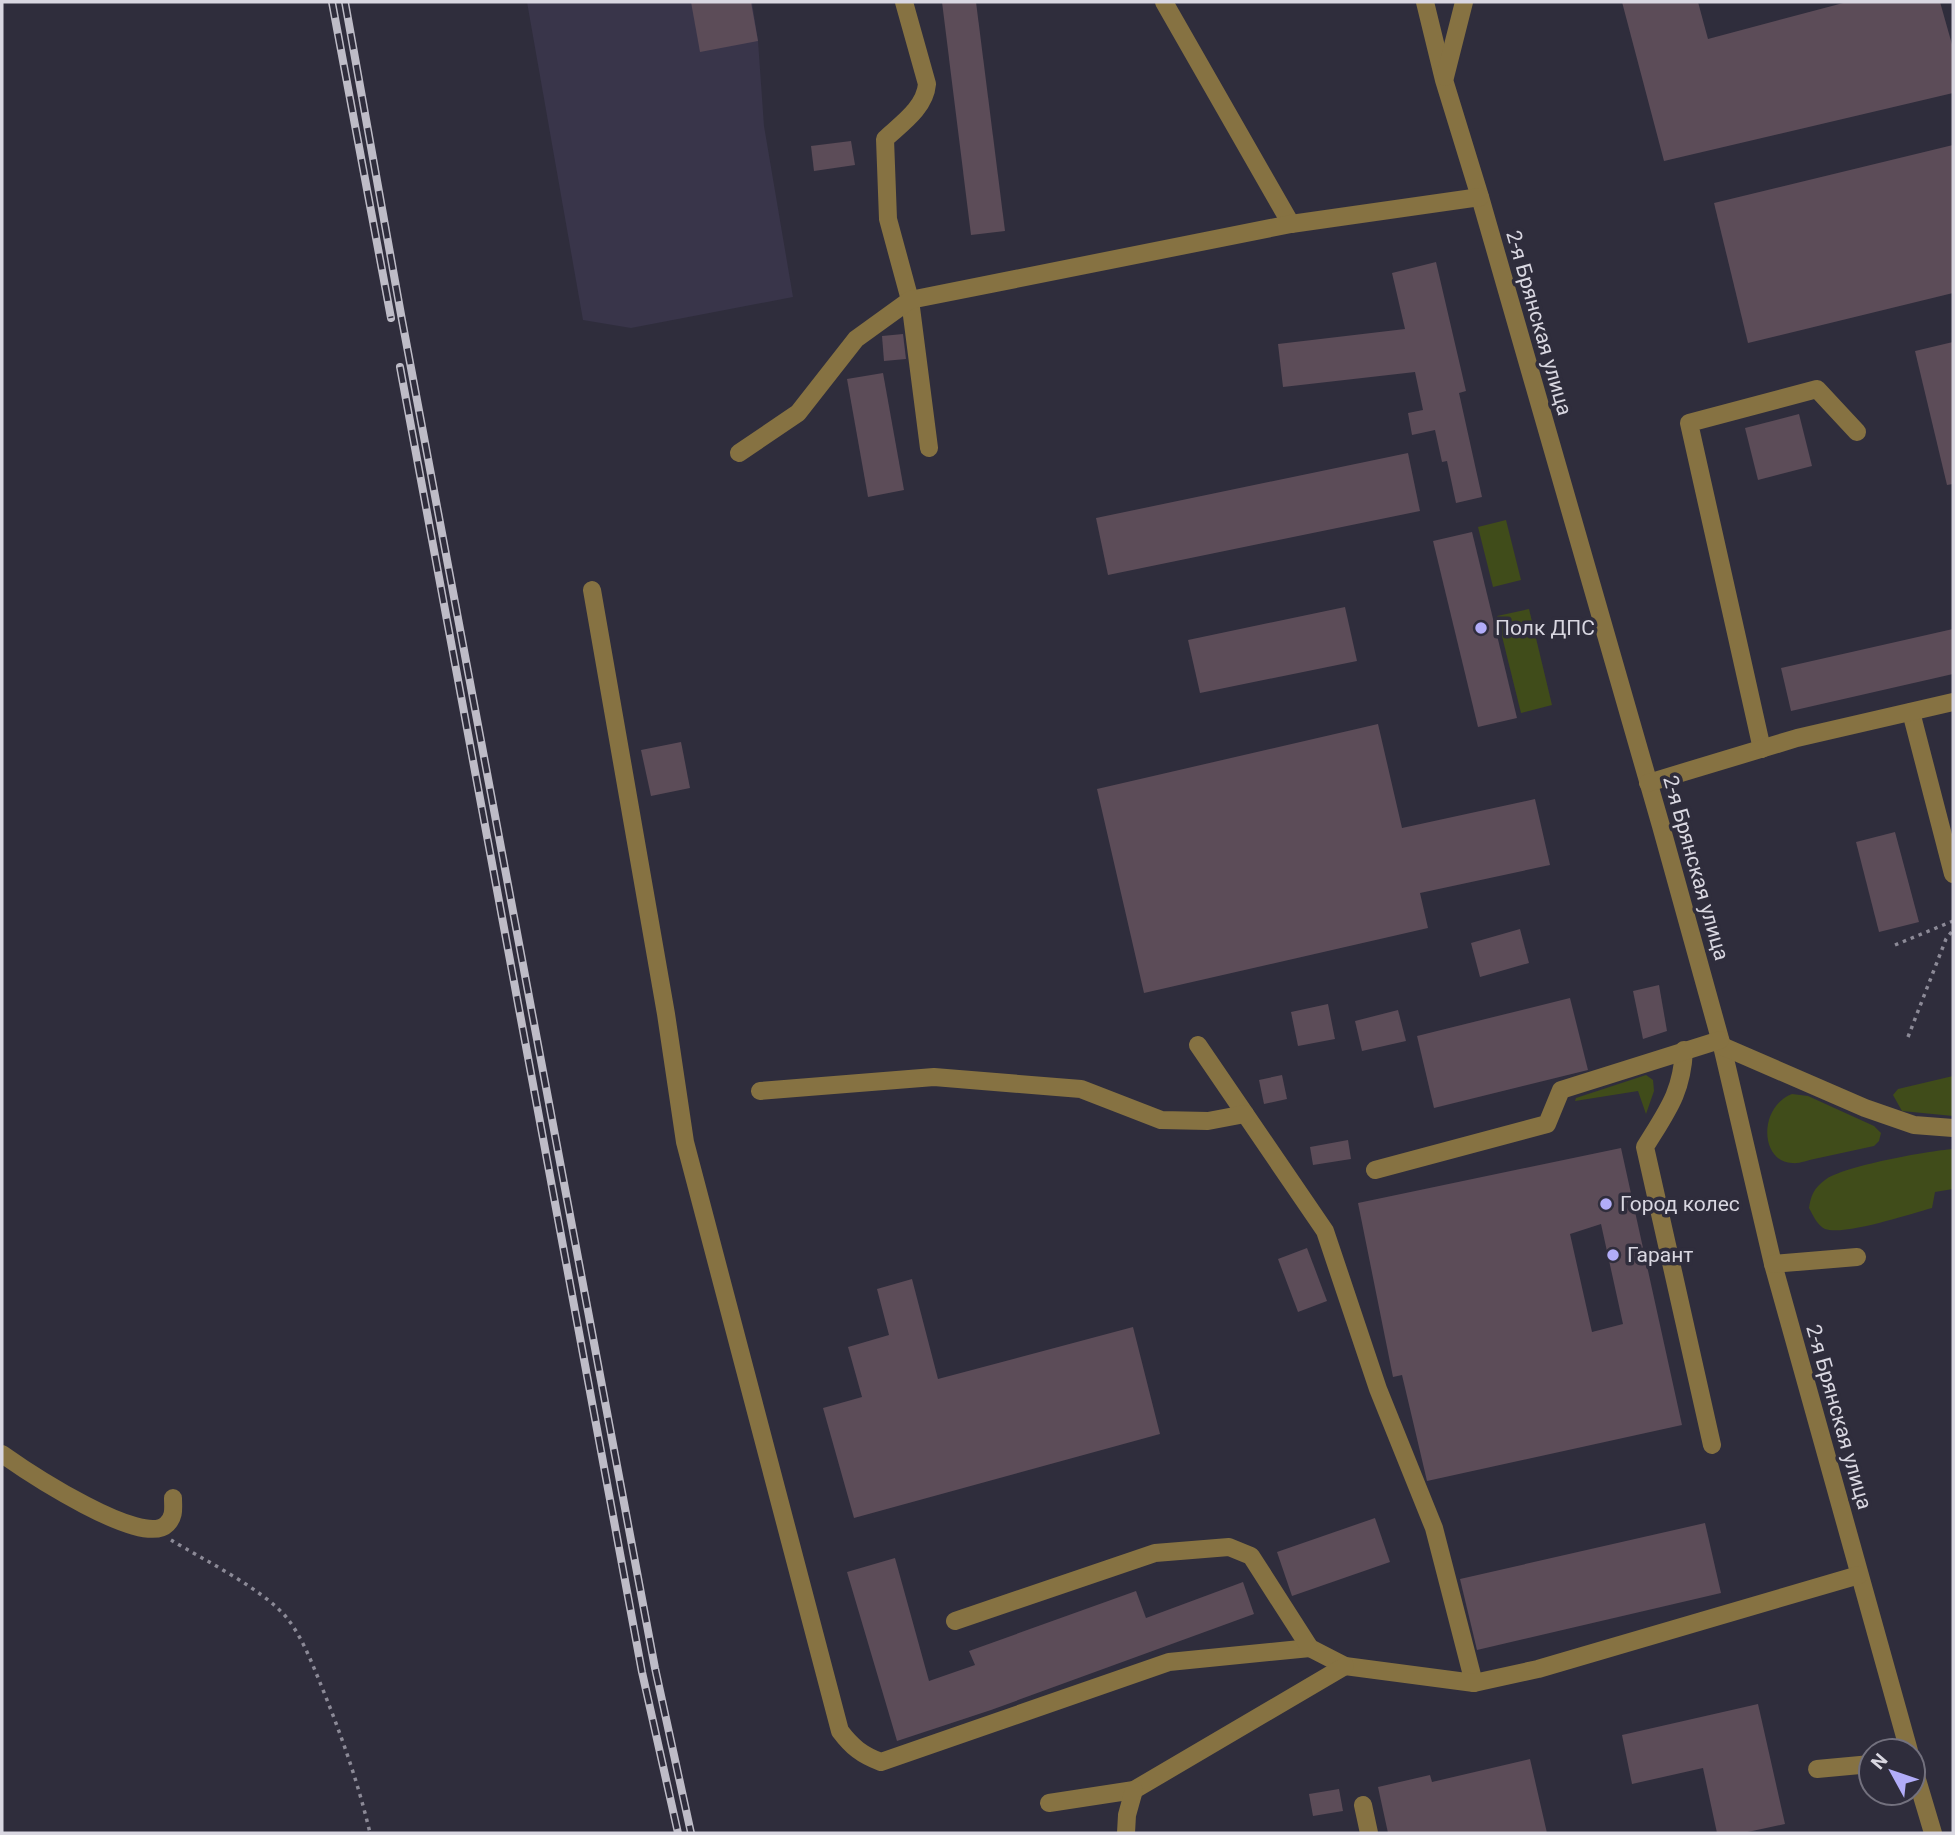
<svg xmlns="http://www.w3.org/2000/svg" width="1955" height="1835" font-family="Roboto,sans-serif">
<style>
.built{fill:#39354a}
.green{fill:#404c1a}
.building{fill:#5c4c58;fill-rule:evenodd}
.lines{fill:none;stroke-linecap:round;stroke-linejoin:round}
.path{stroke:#8c8a97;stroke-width:3.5;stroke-dasharray:3.5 5;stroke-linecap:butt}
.minor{stroke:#867242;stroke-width:18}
.rail-casing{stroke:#bebcc7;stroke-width:8}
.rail{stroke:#2f2d3c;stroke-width:5;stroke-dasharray:16;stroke-linecap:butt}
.poi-dot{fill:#b2adf9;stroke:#2f2d3c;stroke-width:2.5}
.labels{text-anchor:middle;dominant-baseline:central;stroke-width:7;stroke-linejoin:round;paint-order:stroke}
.street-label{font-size:21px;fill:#d9d7e1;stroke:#2f2d3c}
.poi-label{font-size:21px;fill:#d9d7e1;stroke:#2f2d3c;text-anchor:start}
</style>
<rect width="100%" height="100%" fill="#2f2d3c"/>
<path class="built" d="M527,2h225l6,39 6,85 29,171 -162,31 -48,-8z"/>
<g class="green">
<path d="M1506,520l15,60 -28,7 -15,-60z"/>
<path d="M1529,609l23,96 -31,8 -24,-97z"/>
<path d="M1646,1075l7,5 1,11 -8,23 -8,-23 -63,10 1,-3z"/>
<path d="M1953,1076v40l-51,-5 -9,-16 5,-6z"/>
<path d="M1792,1094l16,2 66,30 7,7 -2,8 -5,5c-20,4 -40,9 -60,13 -6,1 -15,5 -22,4 -32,-1 -34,-56 0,-69z"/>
<path d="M1953,1149v40l-18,3 -3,16c-22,6 -88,28 -107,21 -8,-4 -12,-14 -16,-21 2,-13 5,-20 16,-28 18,-14 103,-29 128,-31z"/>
</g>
<g class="building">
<path d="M691,2h60l7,39 -58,11z"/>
<path d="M942,2h34l29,229 -34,4z"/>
<path d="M1622,2h76l10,37 139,-37h93l13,46v45l-289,68z"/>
<path d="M851,141l4,24 -41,6 -3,-25z"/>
<path d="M1953,145v148l-205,50 -34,-140z"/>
<path d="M1436,262l30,129 -7,2 23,104 -26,6 -9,-42 -5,1 -7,-32 -23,5 -4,-22 15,-3 -8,-38 -132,15 -5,-43 127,-15 -13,-56z"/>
<path d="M903,334l3,25 -22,2 -2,-25z"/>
<path d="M1953,342v142l-6,1 -32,-134z"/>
<path d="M883,373l21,117 -36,7 -21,-118z"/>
<path d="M1799,414l13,52 -54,14 -13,-52z"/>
<path d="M1408,453l12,58 -312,64 -12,-57z"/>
<path d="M1472,532l45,186 -39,9 -45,-186z"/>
<path d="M1345,607l12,54 -157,32 -12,-53z"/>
<path d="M1953,629v45l-162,37 -10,-43z"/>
<path d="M1378,724l24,104 133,-29 15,66 -130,28 8,35 -284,65 -47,-204z"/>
<path d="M681,742l9,46 -39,8 -10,-46z"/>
<path d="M1895,832l24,90 -40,10 -23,-90z"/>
<path d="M1520,929l9,34 -49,14 -9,-34z"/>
<path d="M1659,985l8,46 -24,8 -10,-48z"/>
<path d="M1570,998l18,72 -154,38 -17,-72z"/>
<path d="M1328,1004l7,35 -37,7 -7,-34z"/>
<path d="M1398,1010l8,31 -44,10 -7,-30z"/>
<path d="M1282,1075l5,24 -23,5 -5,-24z"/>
<path d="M1348,1140l3,19 -38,6 -3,-18z"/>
<path d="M1621,1148l61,277 -255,56 -25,-106 -9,2 -35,-174zM1601,1224l22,100 -31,8 -22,-98z"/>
<path d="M1307,1248l20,53 -29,11 -20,-53z"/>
<path d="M912,1279l26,100 195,-52 27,107 -306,84 -31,-110 39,-11 -14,-50 41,-12 -12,-46z"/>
<path d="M1375,1518l15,44 -98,34 -15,-44z"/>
<path d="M1705,1523l16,70 -244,57 -17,-71z"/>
<path d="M895,1558l34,123 46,-16 -6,-14 167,-60 10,27 97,-36 11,32 -263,96 -94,31 -50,-169z"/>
<path d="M1758,1704l27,120 -42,9h-26l-14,-65 -71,16 -10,-49z"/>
<path d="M1530,1759l17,74h-159l-10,-46 52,-12 2,7z"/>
<path d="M1339,1789l4,22 -30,5 -4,-22z"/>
</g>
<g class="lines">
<g class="path">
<path d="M1895,945l58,-24"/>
<path d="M1908,1037l38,-98 7,-9"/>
<path d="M171,1540c33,20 92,49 116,78 15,19 25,45 34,67 20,49 37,97 49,148"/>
</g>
<g class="minor">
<path d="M904,2l23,82c-2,24 -26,40 -42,55l3,80 22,81 19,148"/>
<path d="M1164,2l127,222"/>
<path d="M1425,2l19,78 36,117 181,629 61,220 51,218 136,487"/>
<path d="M1445,77l19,-75"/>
<path d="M739,453l59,-40 58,-74 54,-39 381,-76 189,-27"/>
<path d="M592,590l74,424 19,128 155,589c12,16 22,24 41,31l288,-100 141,-14"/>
<path d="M1911,712l42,162"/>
<path d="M1762,749l-73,-326 128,-34 40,43"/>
<path d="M1648,783l149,-45 156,-36"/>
<path d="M1198,1045l127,186 53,158 56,139 40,155"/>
<path d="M1722,1046l143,62 49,17 39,3"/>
<path d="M1684,1050c-2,43 -17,61 -39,97l67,298"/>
<path d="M760,1091l174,-14 147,12 80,31 47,1 37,-7"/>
<path d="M1375,1170l172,-46 14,-34 159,-50"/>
<path d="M1773,1264l84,-7"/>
<path d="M2,1454c24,17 141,95 165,70 8,-8 6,-16 6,-26"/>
<path d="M955,1621l200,-68 74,-6 22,9 59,92 35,18 129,17 64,-14 321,-94"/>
<path d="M1913,1766l20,67"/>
<path d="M1817,1769l54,-5"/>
<path d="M1049,1803l85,-13 211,-124"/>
<path d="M1363,1805l6,28"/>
<path d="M1126,1833l1,-18 7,-25"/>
</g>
<defs>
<g id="rail">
<path d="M332,2l59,316"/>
<path d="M345,2l57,318 253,1348 36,165"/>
<path d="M400,367l242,1305 36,161"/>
</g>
</defs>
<use href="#rail" class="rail-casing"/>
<use href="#rail" class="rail"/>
</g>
<g class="poi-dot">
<circle cx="1481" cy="628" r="7"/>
<circle cx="1606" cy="1204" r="7"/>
<circle cx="1613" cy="1255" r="7"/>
</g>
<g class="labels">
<g class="street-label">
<text transform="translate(1539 323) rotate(74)">2-я Брянская улица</text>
<text transform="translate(1696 868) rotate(74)">2-я Брянская улица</text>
<text transform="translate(1839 1417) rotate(74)">2-я Брянская улица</text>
</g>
<g class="poi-label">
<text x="1495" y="628">Полк ДПС</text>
<text x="1620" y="1204">Город колес</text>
<text x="1627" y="1255">Гарант</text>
</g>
</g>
<rect width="1955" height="1835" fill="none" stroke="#d9d7e1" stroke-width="7"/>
<g transform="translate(1892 1772) rotate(310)"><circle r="33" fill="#2f2d3c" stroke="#73717e" stroke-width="2"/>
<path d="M0-5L12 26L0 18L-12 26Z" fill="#b2adf9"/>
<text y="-10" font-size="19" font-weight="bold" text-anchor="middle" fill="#d9d7e1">N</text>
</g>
</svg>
